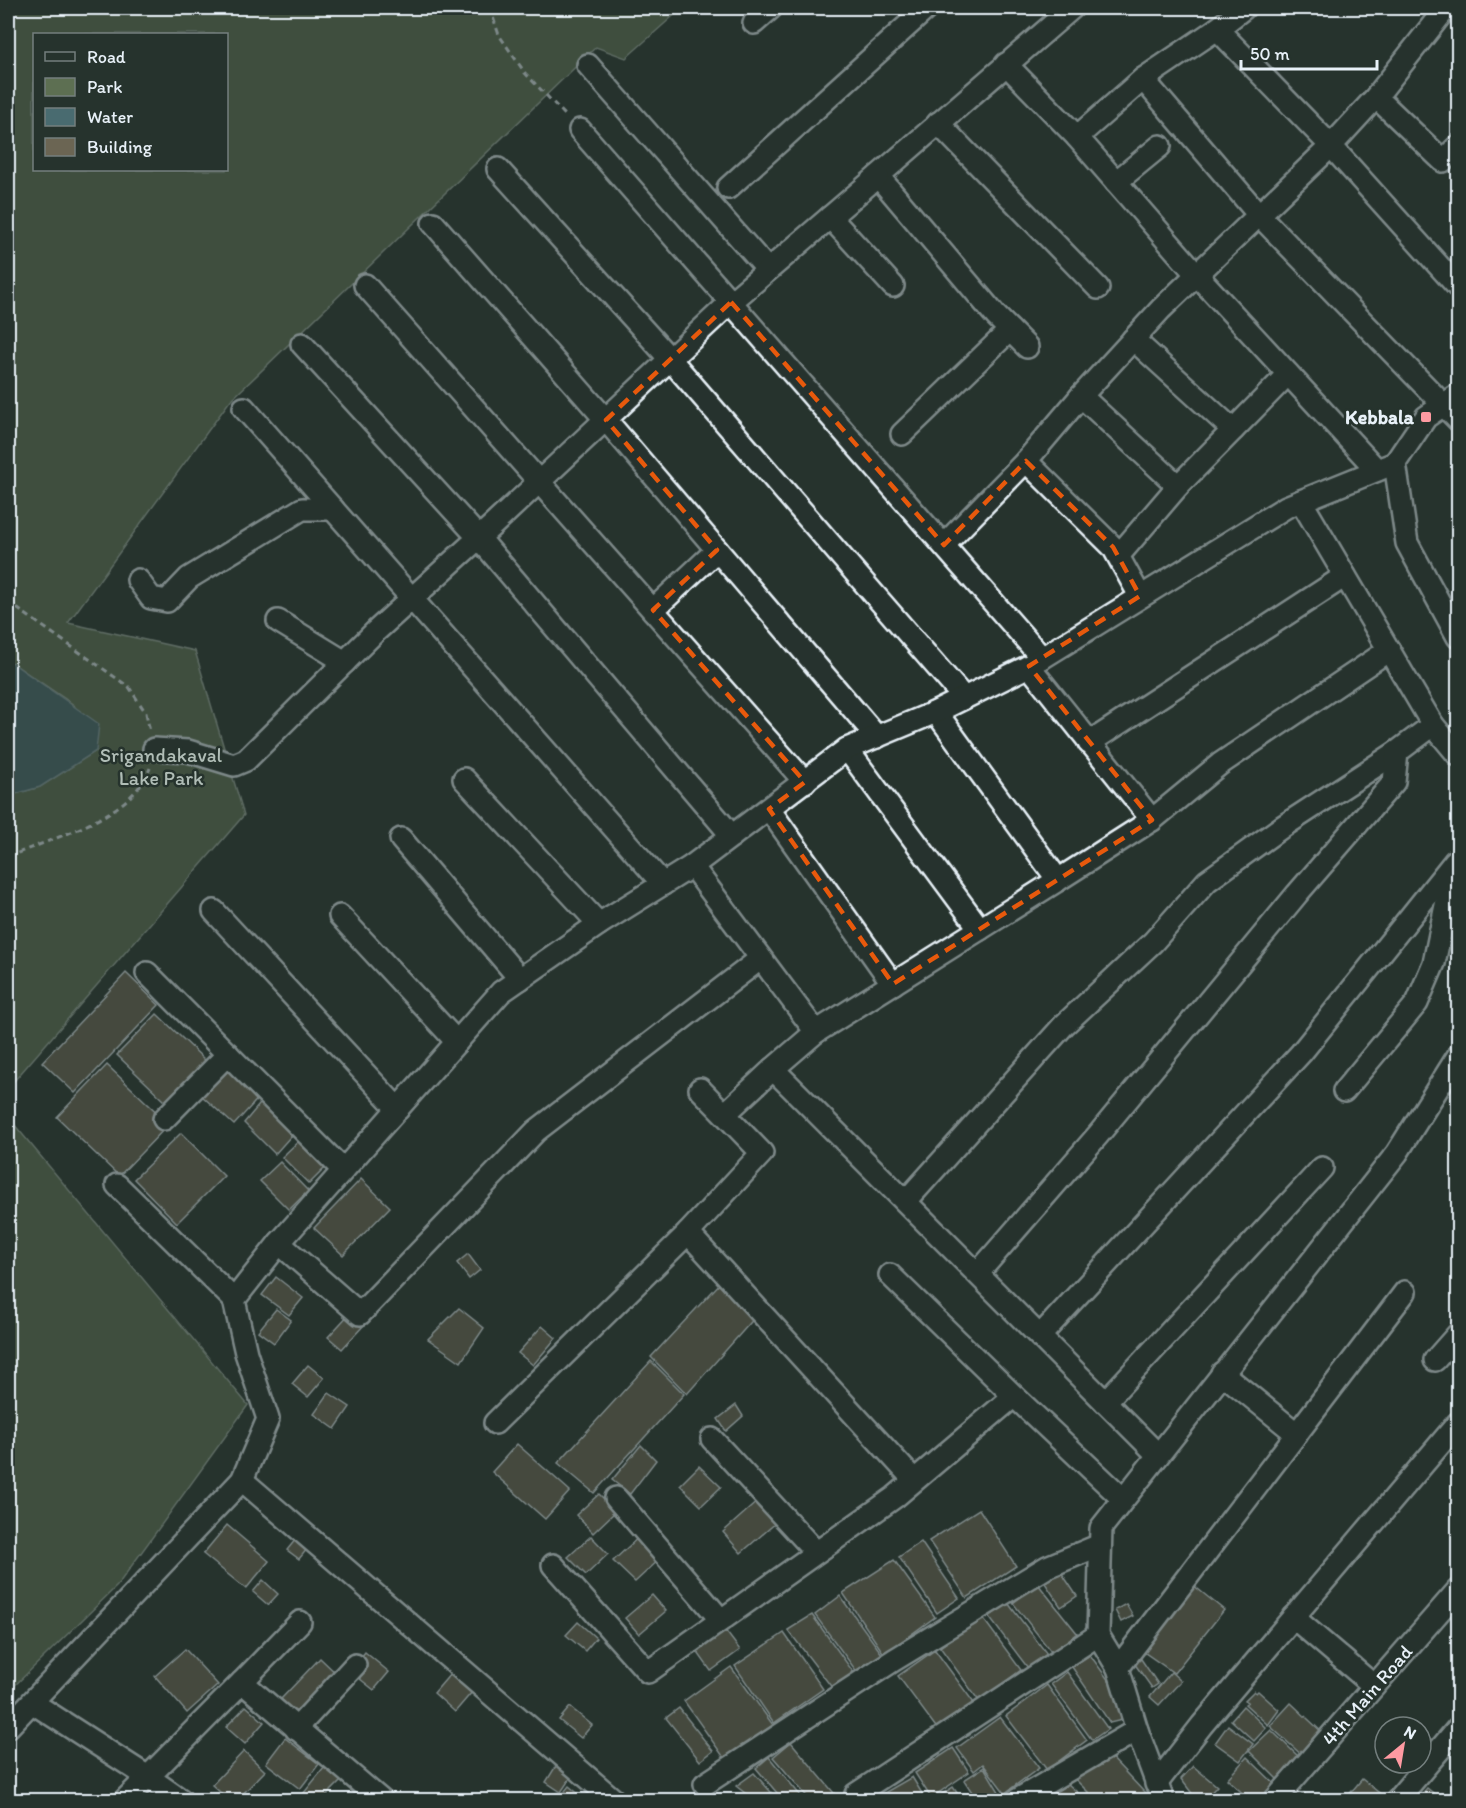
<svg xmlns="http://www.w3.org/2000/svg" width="1466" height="1808" font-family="Itim,sans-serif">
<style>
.green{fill:#5d6f52;stroke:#a2b0a5;stroke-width:1.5;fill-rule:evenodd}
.water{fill:#496b70;stroke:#89a1a6;stroke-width:1.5}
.building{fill:#6b6553;stroke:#e8f1f8;stroke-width:1.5}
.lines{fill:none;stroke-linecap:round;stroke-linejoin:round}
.minor-casing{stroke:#e8f1f8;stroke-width:26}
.path{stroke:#e8f1f8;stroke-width:3;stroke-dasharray:6 4.5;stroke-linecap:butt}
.minor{stroke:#26332d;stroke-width:21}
.marked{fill:none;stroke:#e8590c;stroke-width:4.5;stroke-dasharray:12 8;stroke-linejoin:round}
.poi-dot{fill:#ff9aa2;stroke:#26332d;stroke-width:2}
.labels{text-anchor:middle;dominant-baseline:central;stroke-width:5;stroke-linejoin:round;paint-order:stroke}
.poi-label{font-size:20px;font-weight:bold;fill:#e8f1f8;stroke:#26332d;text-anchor:end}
.park-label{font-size:20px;fill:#b0bdb6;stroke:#26332d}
.street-label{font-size:20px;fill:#e8f1f8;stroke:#26332d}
</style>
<rect width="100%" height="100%" fill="#26332d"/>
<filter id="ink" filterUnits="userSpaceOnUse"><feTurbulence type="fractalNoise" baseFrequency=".0167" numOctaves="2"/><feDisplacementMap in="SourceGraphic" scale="12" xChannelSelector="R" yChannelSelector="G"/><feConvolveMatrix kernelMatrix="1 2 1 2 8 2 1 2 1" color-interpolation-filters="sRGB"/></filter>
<g filter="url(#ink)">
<g class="green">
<path d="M8,8h674l-56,50 -30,-11 -367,355 -161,221 127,28 49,164 -236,273v-292l32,-9 56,-36 -22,-46 -66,-45zM34,34h192v136h-192z"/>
<path d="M8,1117l240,288 -131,181 -109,106z"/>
</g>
<path class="water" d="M8,660l91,64 -3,27 -56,36 -32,9z"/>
<g class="building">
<path d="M126,973l33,32 -84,88 -33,-31z"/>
<path d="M157,1014l49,47 -40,41 -49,-47z"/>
<path d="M231,1064l32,29 -29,32 -32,-29z"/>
<path d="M107,1065l62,59 -50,52 -62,-59z"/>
<path d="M264,1099l34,29 -23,26 -31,-31z"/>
<path d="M181,1133l43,43 -47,47 -43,-44z"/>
<path d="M304,1136l26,27 -21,21 -27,-27z"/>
<path d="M280,1162l28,29 -19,19 -29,-29z"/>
<path d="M361,1179l29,28 -47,48 -29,-27z"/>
<path d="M468,1254l12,16 -11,9 -12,-16z"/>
<path d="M276,1277l27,21 -14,17 -27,-20z"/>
<path d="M724,1279l34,35 -71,80 -36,-37z"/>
<path d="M459,1308l25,20 -23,34 -33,-23z"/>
<path d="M276,1309l15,11 -17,23 -16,-12z"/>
<path d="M351,1312l13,13 -22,24 -14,-12z"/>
<path d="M542,1326l14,12 -23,27 -15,-12z"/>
<path d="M651,1361l33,33 -90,99 -36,-30z"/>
<path d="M308,1365l16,13 -16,19 -16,-13z"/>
<path d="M329,1393l21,14 -15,22 -21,-15z"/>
<path d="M736,1405l7,11 -17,15 -8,-12z"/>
<path d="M517,1444l53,47 -25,28 -53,-47z"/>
<path d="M641,1445l15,15 -26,34 -18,-14z"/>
<path d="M699,1466l22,21 -20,19 -21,-21z"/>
<path d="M599,1494l17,17 -23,22 -17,-18z"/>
<path d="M759,1500l19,21 -37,32 -18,-21z"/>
<path d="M979,1509l37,57 -49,32 -38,-57z"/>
<path d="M227,1525l42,36 -23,28 -43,-35z"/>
<path d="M642,1534l19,24 -26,24 -22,-21z"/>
<path d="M591,1536l17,18 -22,21 -18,-18z"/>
<path d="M296,1539l12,9 -9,11 -12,-9z"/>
<path d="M921,1542l38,56 -22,15 -38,-56z"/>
<path d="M894,1560l41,57 -51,37 -41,-61z"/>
<path d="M1059,1569l18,27 -16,11 -18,-27z"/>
<path d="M263,1580l15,14 -10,11 -15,-13z"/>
<path d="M1038,1584l39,49 -25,20 -39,-50z"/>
<path d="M1193,1585l31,25 -50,63 -33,-23z"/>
<path d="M652,1595l14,16 -27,23 -14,-16z"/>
<path d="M840,1596l42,58 -25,18 -42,-57z"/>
<path d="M1008,1603l39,51 -19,14 -39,-51z"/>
<path d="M1126,1604l7,12 -12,6 -6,-12z"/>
<path d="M812,1615l42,58 -21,16 -45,-59z"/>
<path d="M982,1617l39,53 -42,31 -39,-54z"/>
<path d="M578,1622l18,16 -11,13 -19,-16z"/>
<path d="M724,1629l16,21 -29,21 -15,-21z"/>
<path d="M784,1633l39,56 -49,34 -39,-57z"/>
<path d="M185,1649l33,36 -31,28 -32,-37z"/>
<path d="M935,1650l39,53 -36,27 -40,-54z"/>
<path d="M365,1652l24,20 -15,18 -24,-19z"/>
<path d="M1090,1655l22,30 14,34 -16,4 -38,-56z"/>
<path d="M320,1658l21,20 -38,41 -22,-20z"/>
<path d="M1141,1659l17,25 -6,4 -18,-25z"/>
<path d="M731,1667l42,58 -48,34 -41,-58z"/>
<path d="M1067,1672l41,57 -16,11 -41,-56z"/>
<path d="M1171,1672l10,9 -22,24 -9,-8z"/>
<path d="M451,1673l21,19 -17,20 -21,-19z"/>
<path d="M1047,1685l40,55 -40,30 -41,-54z"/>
<path d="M1254,1691l2,2 2,-2 21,19 -11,15 -23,-21 3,-2 -3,-2z"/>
<path d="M1291,1703l35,33 -21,22 -35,-32z"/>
<path d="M246,1706l18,16 -19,22 -19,-17z"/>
<path d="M1243,1706l23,22 -12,13 -23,-21z"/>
<path d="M570,1707l22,18 -11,13 -22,-18z"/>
<path d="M679,1708l34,43 -13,10 -34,-43z"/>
<path d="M1000,1717l39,51 -34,25 -22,-29 -9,7 -17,-23z"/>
<path d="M1228,1725l25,19 -13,17 -25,-18z"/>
<path d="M1271,1730l30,29 -22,22 -30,-30z"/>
<path d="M285,1738l34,26 -19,25 -34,-26z"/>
<path d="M791,1742l43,51 -10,7h-14l-37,-43z"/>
<path d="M953,1748l16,24 -38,26 -16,-25z"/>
<path d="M244,1751l21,20 -28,29h-8l-17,-15z"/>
<path d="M1109,1755l37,39 -9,6h-41l-20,-20z"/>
<path d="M769,1757l35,43h-21l-27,-32z"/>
<path d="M1247,1757l32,31 -12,12h-17l-23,-21z"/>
<path d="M559,1761l16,10 -14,21 -15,-10z"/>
<path d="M1193,1766l24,20 -13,14h-7l-16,-21z"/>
<path d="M984,1767l17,28 -10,5h-14l-13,-20z"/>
<path d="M324,1768l17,13 -19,19h-10l-9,-6z"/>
<path d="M754,1773l24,27h-24l-18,-14z"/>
<path d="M912,1777l14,23h-54z"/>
<path d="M1362,1779l26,21h-38l-3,-3z"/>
<path d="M1068,1784l18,16h-43z"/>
<path d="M569,1786l13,11 -2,3h-29l6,-7 4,3z"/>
<path d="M953,1787l9,13h-29z"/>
<path d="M1427,1788l15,12h-25z"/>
<path d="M1304,1793l8,7h-15z"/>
</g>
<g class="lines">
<defs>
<g id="minor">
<path d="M1244,8l-27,21 114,117 127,141"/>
<path d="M754,23l17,-15"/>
<path d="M1006,64l71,73 66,-58 116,136 199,205"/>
<path d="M588,65l180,205"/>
<path d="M1143,79l74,-50"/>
<path d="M1376,97l70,-89"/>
<path d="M938,123l160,165"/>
<path d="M580,130l462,528"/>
<path d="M1077,137l120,138 180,195"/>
<path d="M498,169l172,190 294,339"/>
<path d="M1116,182l44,-36"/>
<path d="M728,188l199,-180"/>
<path d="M830,217l63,69"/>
<path d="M433,223l173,197 271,317"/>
<path d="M365,285l440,497"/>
<path d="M1133,339l100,91"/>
<path d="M302,344l177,194 253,298"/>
<path d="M1027,347l-31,-31 -118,-140 194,-168"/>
<path d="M1458,395l-32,22 -31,46 12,80 51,94"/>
<path d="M1081,396l97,90 110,-112"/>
<path d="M244,408l419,476"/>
<path d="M902,434l108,-104"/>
<path d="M1026,461l87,86 27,49"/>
<path d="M1301,501l132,224"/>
<path d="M944,545l82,-84 55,-65 80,-87 170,-163 45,-49 67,64 15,-15"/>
<path d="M1119,555l59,-69"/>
<path d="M138,580l13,18 16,3 22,-23 113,-69h31"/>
<path d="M653,610l64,-60"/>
<path d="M278,621l67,41"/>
<path d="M1029,666l123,154 68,-56 169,-114"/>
<path d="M936,712l122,168 94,-60"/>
<path d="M1089,743l256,-167"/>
<path d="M154,749l34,2 46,14 12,-5 130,-129 118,-107 237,-222 147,-126"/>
<path d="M847,749l133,180"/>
<path d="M464,779l135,145"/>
<path d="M769,809l124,175"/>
<path d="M401,839l119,140"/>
<path d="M692,866l124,166 -43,37 385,386"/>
<path d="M214,911l184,198"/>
<path d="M340,916l117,126"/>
<path d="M147,973l196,197"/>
<path d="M816,1032l242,-152"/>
<path d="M700,1089l62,64 -74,80 226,247"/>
<path d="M1344,1091l73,-88 17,-40 20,-96"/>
<path d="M726,1113l47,-44"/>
<path d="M164,1119l64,-65"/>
<path d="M117,1185l117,115"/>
<path d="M906,1201l158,-176 89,-83 54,-61 75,-54 115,-75"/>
<path d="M279,1243l81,71 176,-183 224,-172"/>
<path d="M978,1273l120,-138 199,-241 97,-112 3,-30 36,-27 25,30"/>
<path d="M1040,1336l261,-283 154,-192"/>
<path d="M1435,1360l23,-26"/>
<path d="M1222,1373l75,61"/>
<path d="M1014,1396l109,103"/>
<path d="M1105,1402l217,-234"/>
<path d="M495,1423l193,-190"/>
<path d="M712,1439l104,113"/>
<path d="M242,1480l372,320"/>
<path d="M616,1498l105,122"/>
<path d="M553,1565l95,107 247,-175 119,-101 -124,-121"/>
<path d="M1293,1617l81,69"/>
<path d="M1118,1668l287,-376"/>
<path d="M242,1682l58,-60"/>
<path d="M33,1703l115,74 -23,23"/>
<path d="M8,1727l234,-247 26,-61 -22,-66 -12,-53 45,-57 222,-251 98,-68 93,-58 155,-117 89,-37 93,-46 257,-159 109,-44"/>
<path d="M296,1729l59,-64"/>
<path d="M705,1784l189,-124 153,-93 53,-22"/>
<path d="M1156,1784l46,-59 256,-302"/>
<path d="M856,1794l242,-159"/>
<path d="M181,1800l-33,-23 94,-95 139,118"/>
<path d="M1017,1800l120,-70"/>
<path d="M1163,1800l-26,-70 -19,-62 -20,-33 3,-107 296,-375 61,-97"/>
<path d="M1275,1800l183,-210"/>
<path d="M1397,1800l61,-72"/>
</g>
</defs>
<use href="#minor" class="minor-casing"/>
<g class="path">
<path d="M490,8l9,27 26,38 41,43"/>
<path d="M8,602l121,85 17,26 4,19"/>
<path d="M8,857c46,-20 122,-38 142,-89"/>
</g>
<use href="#minor" class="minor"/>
</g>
</g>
<path d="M0 0H1466V1808H0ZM731,302l213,243 82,-84 87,86 27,49 -111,70 123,154 -259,164 -124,-175 36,-27 -152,-172 64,-60 -111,-130z" fill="#26332d" fill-opacity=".55" fill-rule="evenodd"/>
<path class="marked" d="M731,302l213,243 82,-84 87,86 27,49 -111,70 123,154 -259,164 -124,-175 36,-27 -152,-172 64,-60 -111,-130z"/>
<rect class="poi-dot" x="1420" y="411" width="12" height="12" rx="3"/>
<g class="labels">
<g class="poi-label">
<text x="1414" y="417">Kebbala</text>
</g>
<g class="park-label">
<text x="161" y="755">Srigandakaval<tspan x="161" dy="23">Lake Park</tspan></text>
</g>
<g class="street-label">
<text transform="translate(1367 1695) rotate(-49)">4th Main Road</text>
</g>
</g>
<rect width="1466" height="1808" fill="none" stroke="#26332d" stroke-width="30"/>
<rect x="15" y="15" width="1436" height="1778" fill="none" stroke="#e8f1f8" stroke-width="2" filter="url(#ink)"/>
<rect x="33" y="33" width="195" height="138" fill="#26332d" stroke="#747f7e" stroke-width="1.5"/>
<rect x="45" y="52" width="30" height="9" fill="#26332d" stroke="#747f7e" stroke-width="1.5"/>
<text x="87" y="63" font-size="18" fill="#e8f1f8">Road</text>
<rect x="45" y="78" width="30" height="18" fill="#5d6f52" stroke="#747f7e" stroke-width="1.5"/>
<text x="87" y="93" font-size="18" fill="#e8f1f8">Park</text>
<rect x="45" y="108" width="30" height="18" fill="#496b70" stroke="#747f7e" stroke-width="1.5"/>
<text x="87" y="123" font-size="18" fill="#e8f1f8">Water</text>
<rect x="45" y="138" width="30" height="18" fill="#6b6553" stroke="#747f7e" stroke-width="1.5"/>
<text x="87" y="153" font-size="18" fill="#e8f1f8">Building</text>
<g transform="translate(1403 1745) rotate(30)"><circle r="28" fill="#26332d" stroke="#747f7e" stroke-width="1.5"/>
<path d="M0-4.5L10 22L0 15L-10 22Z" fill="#ff9aa2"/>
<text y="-9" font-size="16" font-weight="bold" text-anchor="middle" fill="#e8f1f8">N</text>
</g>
<path d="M1241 60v9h136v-9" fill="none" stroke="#e8f1f8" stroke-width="3"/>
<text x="1250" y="60" font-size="18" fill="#e8f1f8" stroke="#26332d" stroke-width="4.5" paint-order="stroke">50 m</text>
</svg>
